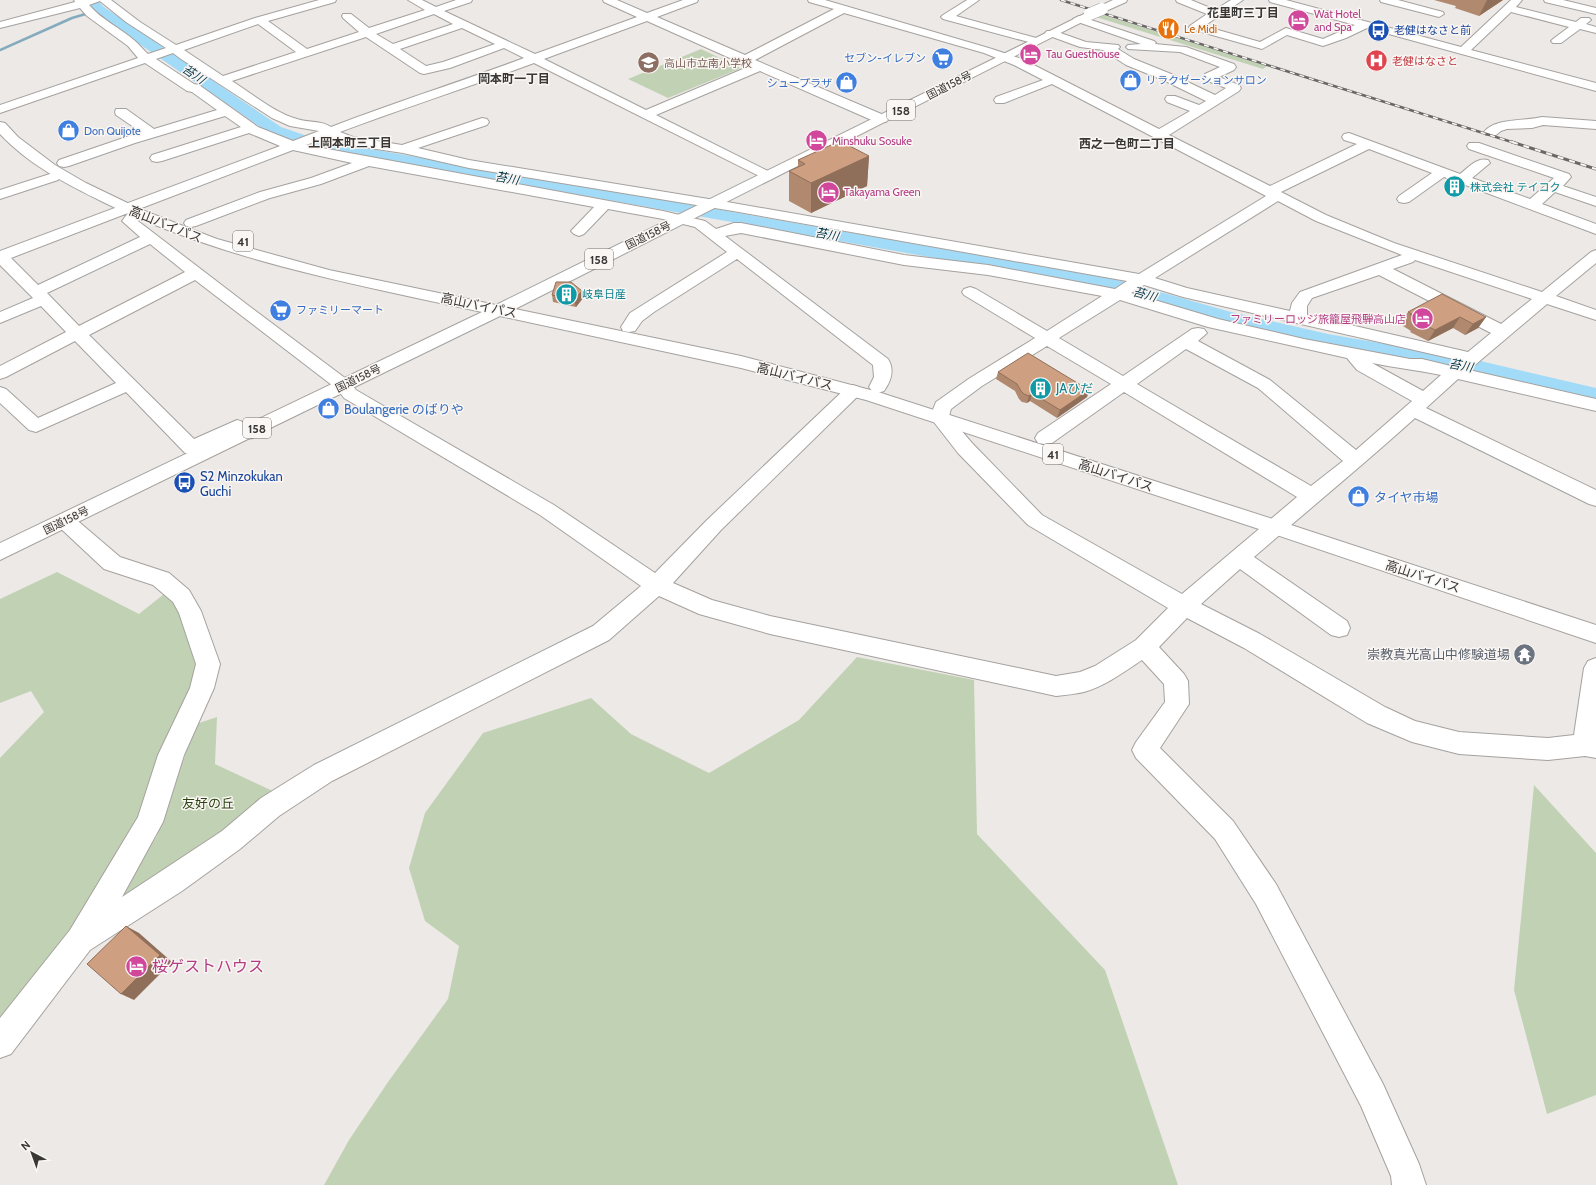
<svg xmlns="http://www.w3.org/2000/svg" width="1596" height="1185" font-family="Cabin,'Noto Sans JP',sans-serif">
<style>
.green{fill:#c1d2b4}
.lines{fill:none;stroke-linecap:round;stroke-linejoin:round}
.stream{stroke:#83aabd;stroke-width:2.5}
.river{fill:#a2dbf7;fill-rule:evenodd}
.minor-casing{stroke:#a5a19e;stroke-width:2}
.major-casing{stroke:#a5a19e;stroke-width:2}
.highway-casing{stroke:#a5a19e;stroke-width:2}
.minor{fill:#fff;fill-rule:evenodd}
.major{fill:#fff;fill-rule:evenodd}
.highway{fill:#fff;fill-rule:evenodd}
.rail-far1-casing{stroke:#6a6866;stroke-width:2.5}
.rail-casing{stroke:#6a6866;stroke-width:3}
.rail-far1{stroke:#faf6f3;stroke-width:1.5;stroke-dasharray:5;stroke-linecap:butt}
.rail{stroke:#faf6f3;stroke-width:2;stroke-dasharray:6;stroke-linecap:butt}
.highway-bridge-casing{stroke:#a5a19e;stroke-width:13;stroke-linecap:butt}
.highway-bridge{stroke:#fff;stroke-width:12}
.wall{fill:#b1896e}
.shaded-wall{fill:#906f5a}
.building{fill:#ce9f80;stroke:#906f5a}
.labels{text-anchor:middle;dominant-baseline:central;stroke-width:3;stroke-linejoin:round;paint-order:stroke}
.far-hotel-label{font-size:11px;fill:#b23c85;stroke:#faf6f3;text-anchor:start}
.far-food-label{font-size:11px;fill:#c56008;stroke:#faf6f3;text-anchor:start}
.far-transit-label{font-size:11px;fill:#164399;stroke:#faf6f3;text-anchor:start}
.far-shop-label{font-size:11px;fill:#366cbe;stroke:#faf6f3;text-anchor:start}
.far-health-label{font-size:11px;fill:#be3a42;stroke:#faf6f3;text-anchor:start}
.far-education-label{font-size:11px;fill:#785e54;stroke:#faf6f3;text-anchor:start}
.far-street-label{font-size:11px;fill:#3a3837;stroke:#faf6f3}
.far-culture-label{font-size:11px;fill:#0d838f;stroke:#faf6f3;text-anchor:start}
.far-neighbourhood-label{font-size:12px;font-weight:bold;fill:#3a3837;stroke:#faf6f3}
.far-water-label{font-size:12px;font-style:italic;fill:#06394c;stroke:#faf6f3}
.shield{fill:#faf6f3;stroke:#74716f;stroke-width:1}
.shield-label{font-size:12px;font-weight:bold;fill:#3a3837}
.street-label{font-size:13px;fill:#3a3837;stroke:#faf6f3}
.culture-label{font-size:13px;fill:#0d838f;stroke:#faf6f3;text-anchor:start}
.shop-label{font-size:13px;fill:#366cbe;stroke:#faf6f3;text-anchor:start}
.transit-label{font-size:13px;fill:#164399;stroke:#faf6f3;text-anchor:start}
.worship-label{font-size:13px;fill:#5b616d;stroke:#faf6f3;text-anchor:end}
.park-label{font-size:13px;fill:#2a4311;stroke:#faf6f3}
.near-hotel-label{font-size:16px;fill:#b23c85;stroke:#faf6f3;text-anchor:start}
</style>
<rect width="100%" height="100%" fill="#ede9e6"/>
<g class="green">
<path d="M1100,14l167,52 -4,3 -167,-52z"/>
<path d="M701,49l38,18v2l-71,29 -40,-19z"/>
<path d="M57,572l82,42 25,-20 19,18 14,55 -2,17 -56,132 -74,123 -65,93v-274l44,-46 -13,-21 -31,12v-104z"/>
<path d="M857,657l117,23 3,154 128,136 73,215h-854l25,-45 39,-58 60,-83 11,-53 -34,-25 -16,-53 16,-55 58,-80 108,-35 40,36 78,39 90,-53z"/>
<path d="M217,717l-2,47 62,29 -149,109 -6,-11 35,-55 39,-112z"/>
<path d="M1534,785l62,68v242l-49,19 -33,-124z"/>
</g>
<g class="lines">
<path class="stream" d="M0,50l72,-32 27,-8"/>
<path class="river" d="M86,0h14v3l4,4 177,120 38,13 792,138 120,34 97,22 144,25 124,29v14l-124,-29 -144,-27 -101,-23 -118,-34 -799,-142 -41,-14 -175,-120 -8,-9z"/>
<defs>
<g id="minor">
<path d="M74,0h37l29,22 36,23 79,-27 64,-18h17l-1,2 -67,19 39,28 52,-17 -16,-14 -1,-2 1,-2h8l18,14 56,-18 -17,-10h14l14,7 20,-7h16l-1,2 -27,9 91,43 102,-37 -33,-15 -1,-2h14l30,13 36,-13h15l-1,2 -40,15 88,38 89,-46 -25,-7 -1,-2h17l167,49 30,10 137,70 31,-18 -23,-9 -2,-3 2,-3h8l24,9 7,-4 -43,-21 -37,-15 -23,-15 -23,-3 -33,-12 -2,-2 2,-2h8l31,11 32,3 2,2 -2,2 16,10 37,15 44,21 11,-7 -21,-8 -2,-3 2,-3 15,-7 -40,-15 -52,-3 -2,-2 2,-2 13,-1 -66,-23 -2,-2 6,-3 75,25 2,2 -1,1 31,3 48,17 2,3 -2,3 -15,7 20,8 2,3 -2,3 -70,44 101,51 87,-42 -13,-4 -2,-3 2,-3 5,-1 111,41c9,-7 17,-17 28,-14l2,3 -18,15 58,21 24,-21 -85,-29 -2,-3 2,-3h10l90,31 2,3 -8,9 33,11v9l-41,-14 -13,12 54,20v10l-152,-57 -35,25 -5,1 -5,-1 -2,-3 2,-3 33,-23 -63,-24 -88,43 45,23 68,28 148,49 49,-40 5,-2v13l-40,33 40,14v10l-49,-16 -78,66 127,29v12l-138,-32 -32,29 170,82v16l-7,-2 -174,-86c-53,48 -107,92 -161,139l93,64 3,7 -3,7 -8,2 -8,-2 -91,-66 -39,35 59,30 125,73 30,14 44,11 89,6 26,-3 10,-67 4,-7 8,-3v100l-11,-2 -37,4 -89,-6 -47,-12 -45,-19 -123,-75 -57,-30 -28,29 25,27 4,7 1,23 -29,44 73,73 43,63 107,200 36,80 7,21h-34l-1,-9 -30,-70 -105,-202 -41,-65 -79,-81 -4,-8 4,-8 29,-40 -1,-18 -22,-24c-18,12 -37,26 -58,32 -9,2 -19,3 -28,4l-286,-62 -71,-20 -40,-18 -50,44 -277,141 -53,35 -39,33 -58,42 -92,59 -79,104 -11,4v-40l70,-88 68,-113 20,-62 32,-67 6,-24 -17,-51 -6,-11 -20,-17 -49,-16 -46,-43 -3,-5 3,-5 7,-3 7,3 48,41 49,16 20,17 12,21 19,53 -6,24 -30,67 -21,67 -41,75 100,-66 39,-33 53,-33 279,-139 48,-40 -101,-71 -196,-117 -7,-9 -142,-109 -106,55 105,104 43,-19c8,2 14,6 18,13l-2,5 -7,1 -11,-4c-14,7 -34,22 -50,18l-59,-61 -90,40 -7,-2 -29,-27v-16l6,2 32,29 78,-35 -41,-42 -69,36 -6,2v-13l66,-34 -25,-26 -41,17v-11l33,-14 -33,-33v-14l280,-105 -31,-13 -87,28 -5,1 -5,-1 -2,-3 2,-3 89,-28 -16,-11 -90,27 -66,23 -5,1 -5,-1 -2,-3 2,-3 82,-28 -25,-17 -1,-3 1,-3h10l28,20 63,-19 -25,-18 -5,-1 -42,-28 -145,50v-8l138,-47 -10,-12 -41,-30 -7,-8 -80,20v-6l75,-20zM100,1l26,21 40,26 -18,6c-5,-4 -8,-9 -13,-13 -15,-13 -33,-21 -46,-36zM844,13l140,40 30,12 29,15 -47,17 -2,3 2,3h8l48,-19 214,112 -127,78 -406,-71 -264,-43 -51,-12 69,-23 2,-3 -2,-3 -5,-1 -80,27 -49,-8 -13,-5c64,-24 129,-45 194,-69l233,117 5,-1 2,-3 -2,-3 -116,-58 104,-44 116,51h10l1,-3 -1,-3 -131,-56zM434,14l19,10 -60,20 -17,-10zM647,21l94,42 9,3 -104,44 -102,-51zM258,24l38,28 -73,24 -39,-26zM462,28l33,16 -52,18 -17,4 -26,-17zM366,37l54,36 4,1 26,-6 54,-20 20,10c-64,24 -129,44 -193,69 -11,-7 -22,-4 -34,-8 -22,-6 -46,-26 -65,-38zM173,53l8,6 91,59 18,8 29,5 -26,10 -35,-14 -59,-42 -5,-1 -38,-25zM328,137l22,8 53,8 66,15 264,43 394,70 -12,8 -127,-24 -84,-10 -163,-32h-7l-18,6 -11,-8 -42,-10 -357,-66zM293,150l59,13 -41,15 -51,14 -74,28 -2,3 2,3 5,1 5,-1 74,-28 51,-14 48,-18 225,41 -23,24 3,3 5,2 5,-2 24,-25 55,10 32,8 32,25 -97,61 -9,14 2,4 6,1 6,-1 7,-10 12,-9 83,-53 136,106 1,12 -5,10 3,4 6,2 6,-2c7,-10 11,-21 4,-32l-163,-123 16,-3 163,32 84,10 114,21 -55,35 -71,-42 -6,-2 -6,2 -2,3 2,3 71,43 -65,40 -34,24 -6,15 28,36 70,72 140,83 -32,32 -41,26 -15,6 -24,4 -286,-60 -58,-16 -39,-17 48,-53 138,-135 3,-4 -3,-4 -6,-2 -6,2 -140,133 -52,53 -101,-68 -198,-115 -7,-9 -100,-75 -111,-85 6,-8 -2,-3 -3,-1zM1278,201l38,20 86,34 -102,37 -8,11 -2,8 -103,-23 -32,-10zM128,213l-6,8 18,16 -102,48 -27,-27zM150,244l35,28 -106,54 -32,-33zM1415,260l117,39 -31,25 -108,-55 20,-7zM1379,275l112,58 -23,19 -161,-37v-9l5,-8zM1144,285l39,12 275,63 -7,6 -29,-7h-12l-106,-20 -86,-20 -87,-26zM1120,300l88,27 139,31 10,12 55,31 -56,49 -86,-70 -72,-39 9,-8 -3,-4 -6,-1 -6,1 -69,47 -64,-38zM1047,346l64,38 -73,49 -3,5 3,5 7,1 7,-1 72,-51 173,105 -115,97 -140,-79 -70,-72 -23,-27 2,-7 31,-23zM1186,349l72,39 85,73 -32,25 -174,-102zM1372,363c23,5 46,7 69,12l-18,16z"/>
<path d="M967,0h12l-23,16 84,23 2,2 -2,2 -4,1 -93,-25 -2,-2 2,-2z"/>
<path d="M1176,0h15l24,10 16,-10h12l-39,26 56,16 26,-14 37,11 32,-14 -85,-23 -1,-2h17l175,47 50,-47h11l-6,7 60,15 5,-4h8l2,2 -5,4 10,3v6l-16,-4 -19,14h-8l-2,-2 2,-2 16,-12 -58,-15 -40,38 125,33v8l-229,-63 -21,10 -23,8 -36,-11 -25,14 -71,-20 -2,-2 2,-2 16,-11 -30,-12z"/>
<path d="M1380,0h18l45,12 1,2 -5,3 -58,-15z"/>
<path d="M1542,117l54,4v8l-53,-4 -11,3 -25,1 -6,2 -5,4h-10l-2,-3c10,-14 42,-11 58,-15z"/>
<path d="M53,173l5,1 2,3 -2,3 -58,19v-9z"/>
</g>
<path id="major" d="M1544,0h19l33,8v6l-51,-12z"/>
<g id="highway">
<path d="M1113,0h14l-1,2 -20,9h-8l-1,-2 1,-2z"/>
<path d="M1090,11l5,3 -1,2 -579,293 226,47 137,36 404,130 314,103v18l-328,-111 -402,-132 -125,-32 -241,-52 -500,244v-17l482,-231c-129,-28 -260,-52 -379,-110 -37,-18 -75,-38 -103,-68v-12l5,1 13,14 37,28 31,18 56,27 75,29 112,31 167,35z"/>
</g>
</defs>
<use href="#minor" class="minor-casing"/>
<use href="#major" class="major-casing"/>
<use href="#highway" class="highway-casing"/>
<use href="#minor" class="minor"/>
<use href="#major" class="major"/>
<use href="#highway" class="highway"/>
<defs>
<path id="rail-far1" d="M1061,0l454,143"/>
<path id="rail" d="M1512,142l84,27"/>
</defs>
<use href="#rail-far1" class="rail-far1-casing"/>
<use href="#rail" class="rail-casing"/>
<use href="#rail-far1" class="rail-far1"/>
<use href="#rail" class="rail"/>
<defs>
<path id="highway-bridge" d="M1090,14l12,-5"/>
</defs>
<use href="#highway-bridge" class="highway-bridge-casing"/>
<use href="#highway-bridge" class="highway-bridge"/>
</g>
<g class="wall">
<path d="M1434,0h69l-24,16 -24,-8 1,-2z"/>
<path d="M833,146l36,10 -2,30 -56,27 -22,-12v-30l9,-4v-7z"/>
<path d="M582,291l1,7 -7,9 -23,-5 -1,-7z"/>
<path d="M1408,312l78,5 -8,11 -13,7 -12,-7 -25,13 -18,-9 1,-1 -8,-5 1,-1 -3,-2z"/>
<path d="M998,372l91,18 -2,7 -30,21 -27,-17 -3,2 -5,-1 -3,-3 -4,-8 -19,-12z"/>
</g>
<g class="shaded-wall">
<path d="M1487,0h16l-24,16z"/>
<path d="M869,156l-2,30 -56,27v-30z"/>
<path d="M582,291l1,7 -7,9 -2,-7z"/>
<path d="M1460,317l-7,11 -25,13 7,-11z"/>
<path d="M1486,317l-8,11 -13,7 8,-11z"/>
<path d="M1089,390l-2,7 -30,21 3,-8z"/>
<path d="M1032,393l-2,8 -3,2 2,-7z"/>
<path d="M126,926l13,7 33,29 -38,38 -13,-6z"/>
</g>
<g class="building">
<path d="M842,142l27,14 -58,27 -22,-12 16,-7 -7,-4 33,-15 2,1z"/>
<path d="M556,282h15l11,9 -8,9 -22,-5z"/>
<path d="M1442,294l44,23 -13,7 -13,-7 -25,13 -18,-9 2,-1 -9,-5 2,-1 -4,-2z"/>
<path d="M1028,353l61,37 -29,20 -28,-17 -3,3 -5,-2 -3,-3 -4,-7 -19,-12z"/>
<path d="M126,926l34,29 -39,39 -34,-30z"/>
</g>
<defs>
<symbol id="hotel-disc" viewBox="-11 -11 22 22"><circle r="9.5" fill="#d1479c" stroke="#faf6f3"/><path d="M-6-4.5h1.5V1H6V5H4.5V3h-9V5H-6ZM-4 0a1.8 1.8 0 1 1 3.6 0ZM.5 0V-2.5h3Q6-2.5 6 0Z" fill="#fff"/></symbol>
<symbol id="restaurant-disc" viewBox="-11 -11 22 22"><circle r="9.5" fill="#e8710a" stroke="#faf6f3"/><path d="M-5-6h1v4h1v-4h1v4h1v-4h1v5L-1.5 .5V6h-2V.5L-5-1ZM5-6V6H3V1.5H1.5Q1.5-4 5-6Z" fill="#fff"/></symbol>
<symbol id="bus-disc" viewBox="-11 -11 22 22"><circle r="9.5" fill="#1a4fb4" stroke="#faf6f3"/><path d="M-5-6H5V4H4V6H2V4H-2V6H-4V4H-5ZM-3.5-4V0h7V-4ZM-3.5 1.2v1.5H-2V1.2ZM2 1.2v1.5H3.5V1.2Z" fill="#fff"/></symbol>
<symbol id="supermarket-disc" viewBox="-11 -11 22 22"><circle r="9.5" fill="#3f7fe0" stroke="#faf6f3"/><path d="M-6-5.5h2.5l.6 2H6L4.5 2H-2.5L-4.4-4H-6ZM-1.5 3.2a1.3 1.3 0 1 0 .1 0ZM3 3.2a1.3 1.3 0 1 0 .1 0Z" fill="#fff"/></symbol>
<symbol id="hospital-disc" viewBox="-11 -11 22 22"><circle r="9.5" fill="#e0444e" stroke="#faf6f3"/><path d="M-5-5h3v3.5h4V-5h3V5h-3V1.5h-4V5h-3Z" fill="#fff"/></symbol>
<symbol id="school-disc" viewBox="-11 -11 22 22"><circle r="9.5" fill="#8d6e63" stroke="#faf6f3"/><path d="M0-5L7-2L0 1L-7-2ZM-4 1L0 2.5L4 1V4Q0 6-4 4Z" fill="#fff"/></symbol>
<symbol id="shop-disc" viewBox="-11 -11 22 22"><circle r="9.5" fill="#3f7fe0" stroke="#faf6f3"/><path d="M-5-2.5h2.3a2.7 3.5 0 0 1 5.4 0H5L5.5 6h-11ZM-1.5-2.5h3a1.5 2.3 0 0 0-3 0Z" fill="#fff"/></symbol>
<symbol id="building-disc" viewBox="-11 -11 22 22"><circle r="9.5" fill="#0f9aa8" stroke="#faf6f3"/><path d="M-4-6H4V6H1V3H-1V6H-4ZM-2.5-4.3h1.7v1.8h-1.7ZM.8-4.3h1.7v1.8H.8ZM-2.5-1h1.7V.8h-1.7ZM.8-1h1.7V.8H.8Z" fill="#fff"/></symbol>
<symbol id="temple-disc" viewBox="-11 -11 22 22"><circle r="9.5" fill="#6b7280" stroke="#faf6f3"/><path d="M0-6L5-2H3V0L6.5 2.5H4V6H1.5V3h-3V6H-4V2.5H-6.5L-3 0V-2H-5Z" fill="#fff"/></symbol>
</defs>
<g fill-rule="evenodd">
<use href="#hotel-disc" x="1286" y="8" width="25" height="25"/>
<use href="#restaurant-disc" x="1156" y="16" width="25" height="25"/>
<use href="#bus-disc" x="1366" y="18" width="25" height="25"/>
<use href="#hotel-disc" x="1018" y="42" width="25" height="25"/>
<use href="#supermarket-disc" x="930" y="46" width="25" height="25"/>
<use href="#hospital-disc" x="1364" y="48" width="25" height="25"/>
<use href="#school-disc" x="636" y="50" width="25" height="25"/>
<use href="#shop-disc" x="1118" y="68" width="25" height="25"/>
<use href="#shop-disc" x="834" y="70" width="25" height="25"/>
<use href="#shop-disc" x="56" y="118" width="25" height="25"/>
<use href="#hotel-disc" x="804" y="128" width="25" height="25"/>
<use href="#building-disc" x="1442" y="174" width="25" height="25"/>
<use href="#hotel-disc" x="816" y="180" width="25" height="25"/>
<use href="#building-disc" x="554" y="282" width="25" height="25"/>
<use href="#supermarket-disc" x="268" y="298" width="25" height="25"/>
<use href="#hotel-disc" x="1410" y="306" width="25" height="25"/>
<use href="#building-disc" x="1028" y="376" width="25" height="25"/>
<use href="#shop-disc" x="316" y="396" width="25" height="25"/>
<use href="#bus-disc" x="172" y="470" width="25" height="25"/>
<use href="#shop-disc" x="1346" y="484" width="25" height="25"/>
<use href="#temple-disc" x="1512" y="642" width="25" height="25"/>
<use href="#hotel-disc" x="124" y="954" width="25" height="25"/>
</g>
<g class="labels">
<g class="far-hotel-label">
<text x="1314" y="14">Wat Hotel<tspan x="1314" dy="13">and Spa</tspan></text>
<text x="1046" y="54">Tau Guesthouse</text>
<text x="832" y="141">Minshuku Sosuke</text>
<text x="844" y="192">Takayama Green</text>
<text x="1406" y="319" text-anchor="end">ファミリーロッジ旅籠屋飛騨高山店</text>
</g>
<g class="far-food-label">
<text x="1184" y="29">Le Midi</text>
</g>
<g class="far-transit-label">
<text x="1394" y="30">老健はなさと前</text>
</g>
<g class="far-shop-label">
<text x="926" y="58" text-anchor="end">セブン-イレブン</text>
<text x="1146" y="80">リラクゼーションサロン</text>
<text x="832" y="83" text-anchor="end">シュープラザ</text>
<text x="84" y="131">Don Quijote</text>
<text x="296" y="310">ファミリーマート</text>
</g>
<g class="far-health-label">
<text x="1392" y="61">老健はなさと</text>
</g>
<g class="far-education-label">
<text x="664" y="63">高山市立南小学校</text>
</g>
<g class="far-street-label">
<text transform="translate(949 85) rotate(-27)">国道158号</text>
<text transform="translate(648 235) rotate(-26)">国道158号</text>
<text transform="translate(358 378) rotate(-26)">国道158号</text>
<text transform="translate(66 520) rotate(-26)">国道158号</text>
</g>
<g class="far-culture-label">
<text x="1470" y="187">株式会社 テイコク</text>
<text x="582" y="294">岐阜日産</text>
</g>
<g class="far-neighbourhood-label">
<text x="1243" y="12">花里町三丁目</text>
<text x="514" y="78">岡本町一丁目</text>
<text x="350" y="142">上岡本町三丁目</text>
<text x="1127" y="143">西之一色町二丁目</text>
</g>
<g class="far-water-label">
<text transform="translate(194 74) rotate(34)">苔川</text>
<text transform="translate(507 178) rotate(10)">苔川</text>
<text transform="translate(827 234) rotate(10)">苔川</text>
<text transform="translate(1145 294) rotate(16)">苔川</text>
<text transform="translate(1461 365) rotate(11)">苔川</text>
</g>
<g class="shield">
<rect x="887" y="100" width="28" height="20" rx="3"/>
<rect x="233" y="231" width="20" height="20" rx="3"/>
<rect x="585" y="249" width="28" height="20" rx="3"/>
<rect x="243" y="418" width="28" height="20" rx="3"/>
<rect x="1043" y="444" width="20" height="20" rx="3"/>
</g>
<g class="shield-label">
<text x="901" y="110">158</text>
<text x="243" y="241">41</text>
<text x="599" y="259">158</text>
<text x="257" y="428">158</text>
<text x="1053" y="454">41</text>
</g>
<g class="street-label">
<text transform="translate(166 224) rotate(22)">高山バイパス</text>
<text transform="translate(479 305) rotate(12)">高山バイパス</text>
<text transform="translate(795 376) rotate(14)">高山バイパス</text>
<text transform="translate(1116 475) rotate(18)">高山バイパス</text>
<text transform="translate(1423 576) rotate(18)">高山バイパス</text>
</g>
<g class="culture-label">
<text x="1056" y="388">JAひだ</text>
</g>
<g class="shop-label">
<text x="344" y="409">Boulangerie のばりや</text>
<text x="1374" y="497">タイヤ市場</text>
</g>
<g class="transit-label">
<text x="200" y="476">S2 Minzokukan<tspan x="200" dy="15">Guchi</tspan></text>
</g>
<g class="worship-label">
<text x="1510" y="654">崇教真光高山中修験道場</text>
</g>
<g class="park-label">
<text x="208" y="803">友好の丘</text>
</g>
<g class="near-hotel-label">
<text x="152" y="966">桜ゲストハウス</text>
</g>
</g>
<g transform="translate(32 1153) rotate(319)" stroke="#faf6f3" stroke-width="3" paint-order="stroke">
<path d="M0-3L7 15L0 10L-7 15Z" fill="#3a3837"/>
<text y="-6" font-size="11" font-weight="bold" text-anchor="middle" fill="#3a3837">N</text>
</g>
</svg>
